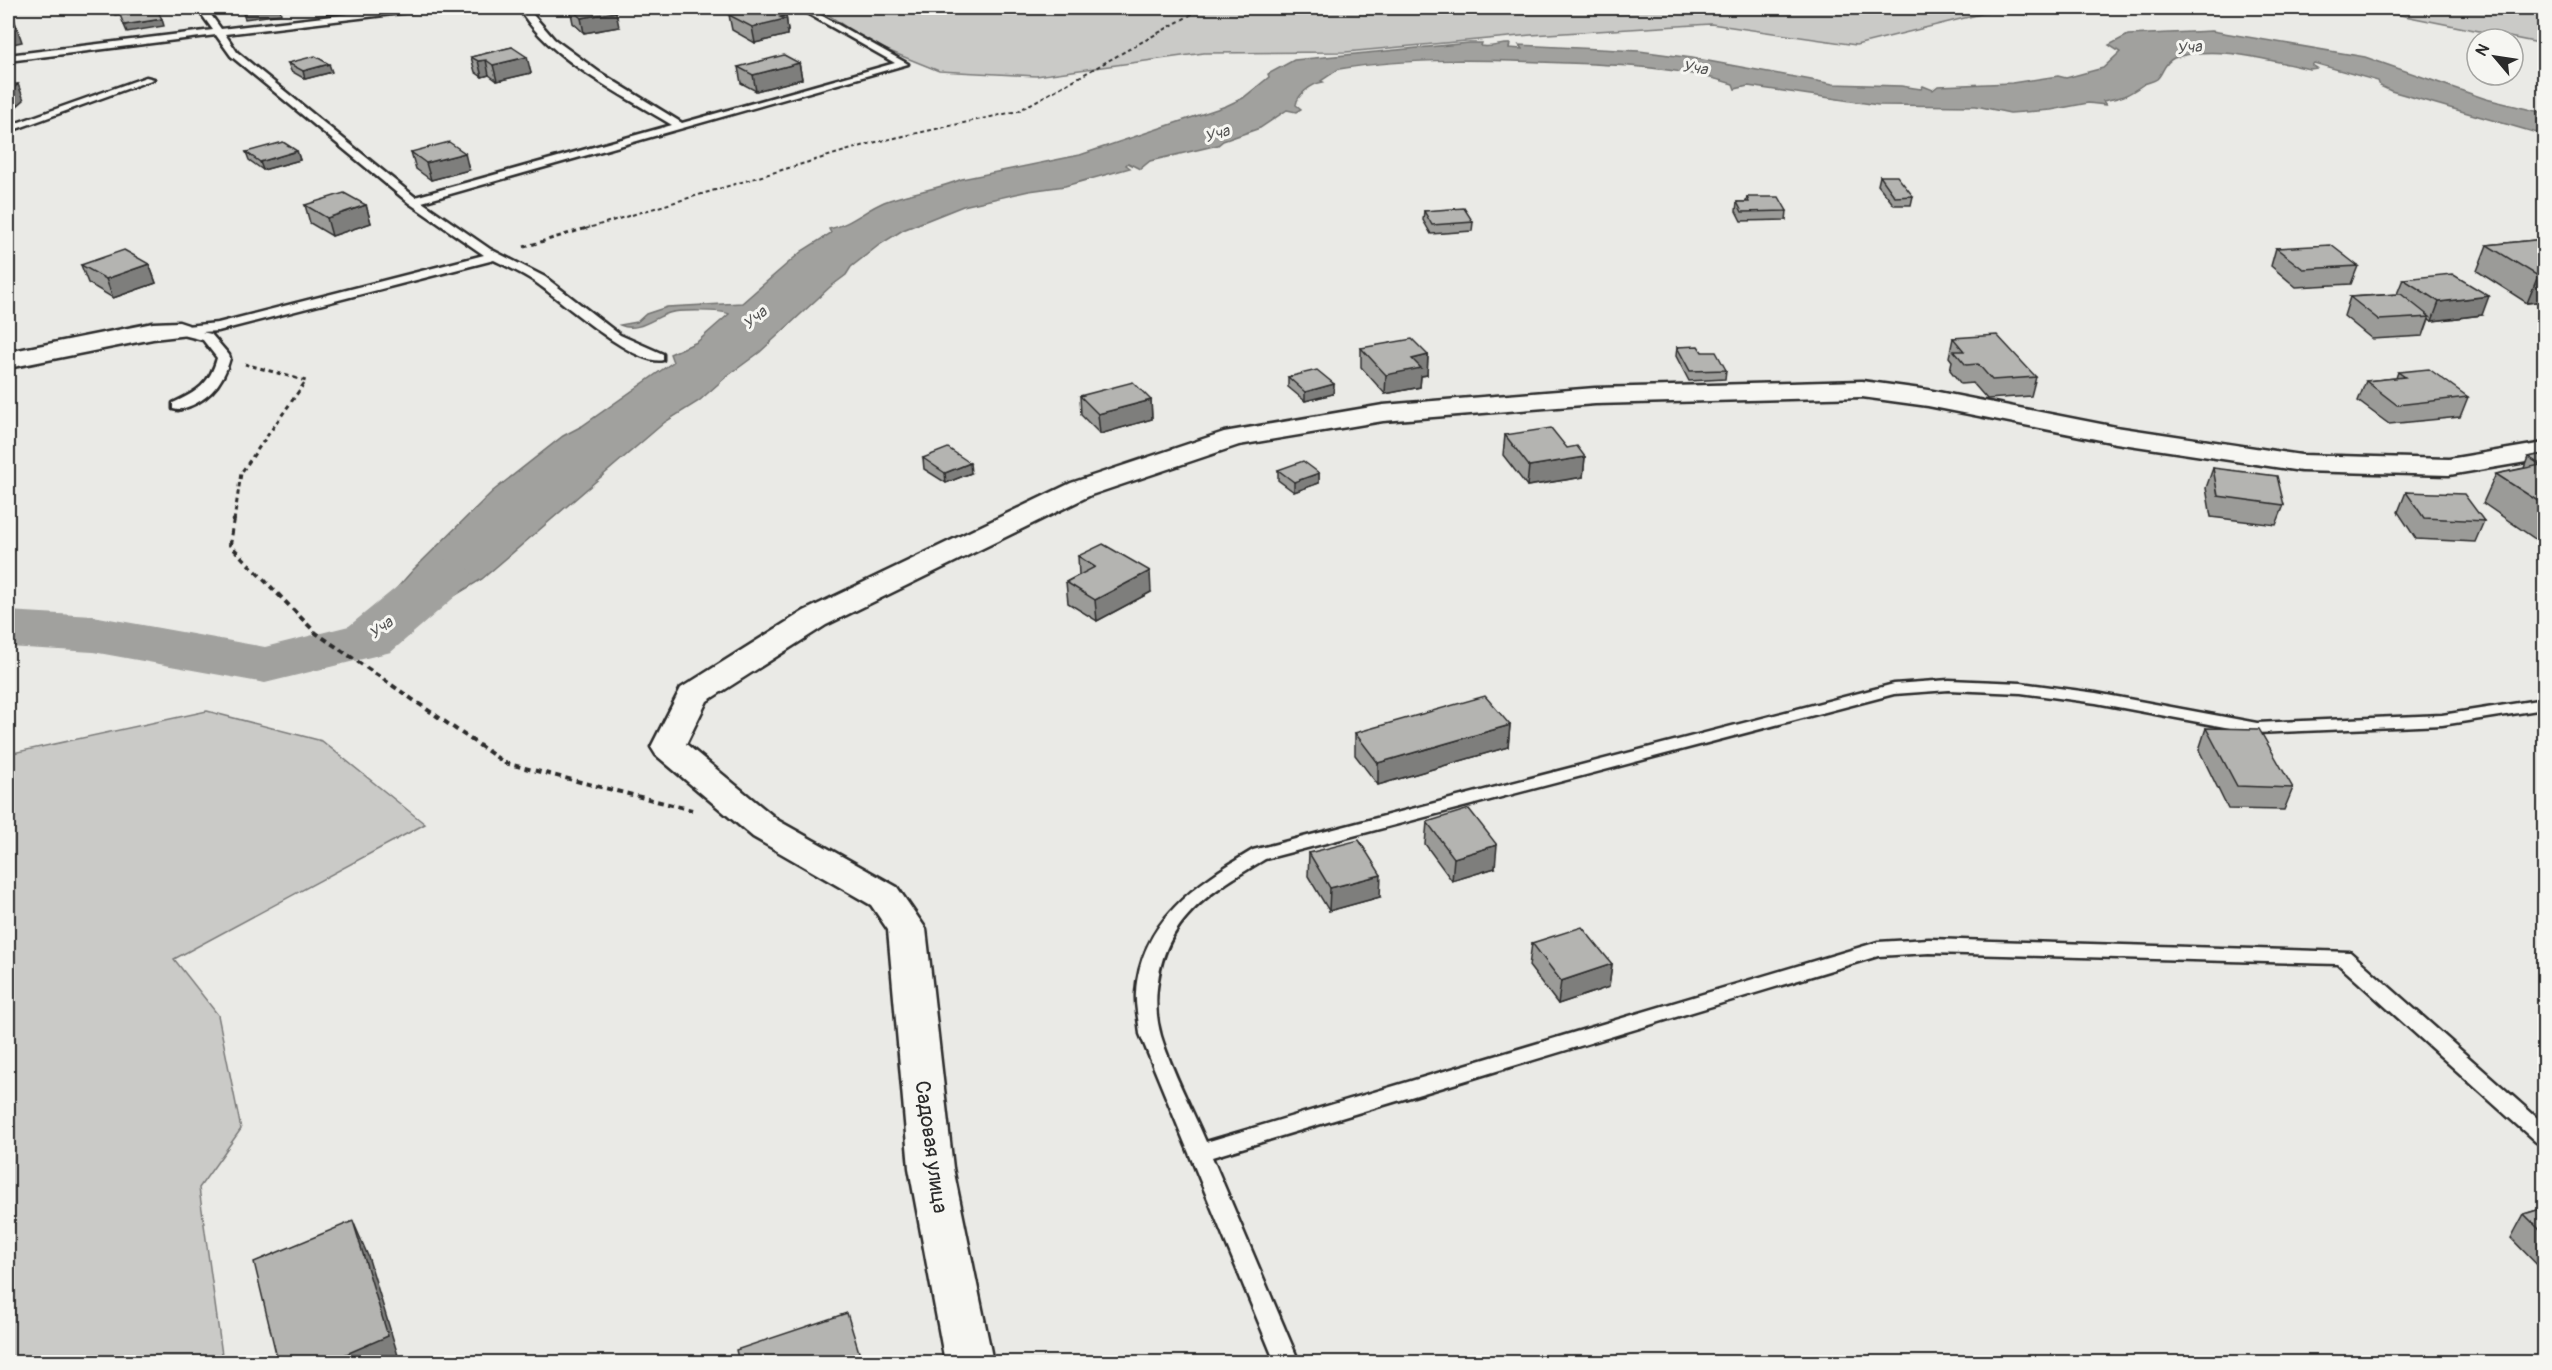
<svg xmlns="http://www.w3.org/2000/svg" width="2552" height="1370" font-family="Pangolin,sans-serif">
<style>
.green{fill:#cacac7;stroke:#7a7a79;stroke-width:1.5}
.water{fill:#a1a19e;stroke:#727270;stroke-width:1.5}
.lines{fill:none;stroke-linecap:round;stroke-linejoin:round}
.river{fill:#a1a19e;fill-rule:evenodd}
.lane-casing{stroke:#2b2b2b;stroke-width:5}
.street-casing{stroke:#2b2b2b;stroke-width:5}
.path-far2{stroke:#2b2b2b;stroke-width:2;stroke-dasharray:4 3;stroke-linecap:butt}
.path-far1{stroke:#2b2b2b;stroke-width:3;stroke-dasharray:4.5 4;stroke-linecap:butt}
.path{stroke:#2b2b2b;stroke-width:4;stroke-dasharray:6 4.5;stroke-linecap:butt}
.lane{fill:#f6f6f2;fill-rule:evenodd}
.street{fill:#f6f6f2;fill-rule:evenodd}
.wall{fill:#9b9b98;stroke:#2b2b2b;stroke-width:1.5}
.shaded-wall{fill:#7e7e7c;stroke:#2b2b2b;stroke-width:1.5}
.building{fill:#b4b4b1;stroke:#2b2b2b;stroke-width:1.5}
.labels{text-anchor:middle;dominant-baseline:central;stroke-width:6;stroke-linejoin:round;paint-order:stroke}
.far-water-label{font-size:16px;font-style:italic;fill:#545453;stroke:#f6f6f2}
.near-street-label{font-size:21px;fill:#2b2b2b;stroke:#f6f6f2}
</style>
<rect width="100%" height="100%" fill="#eaeae6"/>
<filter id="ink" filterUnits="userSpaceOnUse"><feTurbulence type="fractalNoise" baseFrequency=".0167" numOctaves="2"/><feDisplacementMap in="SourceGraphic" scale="12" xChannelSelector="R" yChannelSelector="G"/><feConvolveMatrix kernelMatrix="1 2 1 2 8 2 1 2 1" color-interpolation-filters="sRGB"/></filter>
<g filter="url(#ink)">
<g class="green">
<path d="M819,8h1186l-149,37 -145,-21 -180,11 -185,17 -142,1 -168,23 -97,-5 -72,-29z"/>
<path d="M2365,8h179v36z"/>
<path d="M207,711l115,30 103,83 -251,135 44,56 23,114 -42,59 24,174h-215v-608z"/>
</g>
<path class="water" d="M2212,31l153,26 121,42 58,14v22l-153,-44 -11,-5 -2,-5 -64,-18 -2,2 5,3 -7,1c-43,-9 -95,-25 -136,-11 -10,4 -11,16 -17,21 -4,3 -9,3 -13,5 -17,12 -20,13 -41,17l3,4 -18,-2 -37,7 -41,3 -34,-7 -98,-1 -130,-19 -13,3 -2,-5c-53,-17 -112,-19 -167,-21 -74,-3 -153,-6 -227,6l-18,12 2,1c-12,2 -26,13 -27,23l5,4 -5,3 -9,-2 -27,18 -37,13 -5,4 -68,16 -10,8 -12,-6 -2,2 4,3 -65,18 -36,5 -66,15 -60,24 -24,15 -28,22 -5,8 -16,12 -70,65 -34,25 -27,24 -34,21 -183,157 -91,56 -25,-12 47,-53 80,-79 70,-55 19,-10 91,-64 -3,-8 27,-12 32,-28c-7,-4 -51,-4 -60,-1 -16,5 -31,20 -49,12l17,-3 9,-8 21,-7 75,-4 60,-52 29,-18 -2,-4c21,-4 36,-19 55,-27 26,-10 53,-12 78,-23l118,-24 146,-49 17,-8 26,-21 -1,-3 26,-14 175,-17h13l-1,3c12,2 19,-3 29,-2l-1,4 13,1 -3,-4 120,6 53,7 141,26 68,2 20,3 2,-3 10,4 5,-4 74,-3 46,-7 8,2 37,-10 17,-16 -11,-7 19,-10z"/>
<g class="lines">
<path class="river" d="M445,559l20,5 9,12 -9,12 -74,64 -126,31 -172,-31 -85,-5v-36l85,5 172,31 84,-21 76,-62z"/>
<defs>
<g id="lane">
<path d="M197,8h9l15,21 179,-21h22l-4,3 -193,23 12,18 178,145 257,-72c-49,-30 -125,-67 -153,-117h8l27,31 45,33 83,51 213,-60 -97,-55h10l100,56 -486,138 68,47 55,28 75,58 43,19v6c-28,7 -101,-59 -125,-76 -13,-10 -30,-17 -44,-24l-276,71 -16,1 9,2 18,21 1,3c-7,27 -24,45 -52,52l-5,-1v-6c24,-11 37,-19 44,-45l-14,-18 -28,-7v-6l43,-4 266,-68 -75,-52 -178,-147 -15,-21 -208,26v-6l205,-25z"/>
<path d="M146,77l8,2 -146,53v-6z"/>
<path d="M1949,680l72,3 75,10 161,30 185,-8 102,-16v10l-102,16 -185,8 -161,-30 -75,-10 -72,-3 -55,4 -629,165c-51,31 -98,57 -107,122 -3,17 -2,38 3,55 11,36 30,71 45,106l672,-200 51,-3 421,13 194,172v20l-8,-2 -198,-178 -409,-11 -51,3 -666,201 87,205h-24l-135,-328c-1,-14 -5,-28 -4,-41 5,-73 60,-109 117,-143l641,-166z"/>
</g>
<g id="street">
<path d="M179,322l9,3 4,5 -4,5 -35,4 -145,29v-16l145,-29z"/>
<path d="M1862,381l66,9 188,37 185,28 148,4 95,-16v16l-95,16 -148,-4 -185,-28 -188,-37 -66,-9 -267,7 -212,17 -144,24 -148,50 -265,130 -119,76 -21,43 93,77 118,66 29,42 27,239 40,194h-48l-36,-194 -21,-238 -17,-25 -118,-68 -97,-82 -5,-8 30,-59 123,-77 267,-128 153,-51 159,-27 212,-17z"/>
</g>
</defs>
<use href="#lane" class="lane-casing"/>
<use href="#street" class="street-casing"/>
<path class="path-far2" d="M585,229l287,-86 146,-32 185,-103"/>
<g class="path-far1">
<path d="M524,247l66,-20"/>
<path d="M234,521l7,-48 65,-92 -61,-17"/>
</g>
<path class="path" d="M234,519l-4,26 86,88 189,130 187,47"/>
<use href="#lane" class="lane"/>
<use href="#street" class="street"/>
</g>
<g class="wall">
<path d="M570,8l49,19 -35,6 -11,-10z"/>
<path d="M738,8l48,7 2,16h-1v4l-32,8 -23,-13 -3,-15 10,-2z"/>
<path d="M512,47l19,26 -34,8 -8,-6 -7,2 -7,-5 -4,-15z"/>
<path d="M288,63l44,9 -27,7 -14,-8z"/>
<path d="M799,63l3,16 -46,12 -15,-8 -3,-16z"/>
<path d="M297,151l3,9 -37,10 -14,-10 -3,-8z"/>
<path d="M411,152l58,18 -38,10 -15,-11z"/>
<path d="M1880,176l33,20 -2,9h-17l-16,-20z"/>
<path d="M1747,197l40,14 -1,9 -45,1 -5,-10 1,-9h9z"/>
<path d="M305,205h61l5,18 -39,13 -22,-13z"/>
<path d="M1424,211l49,11 -1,9 -41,3 -8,-14z"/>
<path d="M2544,239v62l-17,2 -50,-32 10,-26z"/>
<path d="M2276,248l82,18 -7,18 -55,3 -25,-21z"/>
<path d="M149,264l7,19 -43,15 -25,-15 -7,-18z"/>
<path d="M2403,279l79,36 -50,6 -3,-2 -6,17 -51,3 -28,-23 6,-19 47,-3z"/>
<path d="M1953,338l83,39 -5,19 -44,3 -14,-16 -12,1 -11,-14 2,-9 -3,-4z"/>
<path d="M1677,347l25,5 24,18 -1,9 -36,2 -13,-25z"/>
<path d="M1361,348l67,7 -1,20 -6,1 -1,11 -35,7 -24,-27z"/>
<path d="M2398,372l70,25 -8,20 -71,7 -31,-23 8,-20 30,-3z"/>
<path d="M1288,377l46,7 -1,10 -28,7 -17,-14z"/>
<path d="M1080,396l71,4 1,19 -52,15 -19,-19z"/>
<path d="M1505,435l62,13 18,9 -2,20 -56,9 -24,-31z"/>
<path d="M2544,454v91l-61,-42 13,-29 28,-6 4,-11z"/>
<path d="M923,458l48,15 -25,10 -22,-14z"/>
<path d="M2213,468l71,37 -8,20 -65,-8 -5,-29z"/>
<path d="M1278,470l41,3v10l-25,9 -16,-12z"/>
<path d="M2406,492l78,29 -9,21 -59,-3 -18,-27z"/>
<path d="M1078,556l73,36 -54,29 -29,-18 -2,-21 13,-7z"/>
<path d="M1510,725l-2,22 -130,38 -23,-30v-22z"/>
<path d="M2206,728l87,60 -9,22 -56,-1 -29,-59z"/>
<path d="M1427,822l68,46 -43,13 -27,-37z"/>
<path d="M1309,853l71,44 -51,14 -21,-35z"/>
<path d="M1532,943l80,21 -3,23 -51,17 -29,-38z"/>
<path d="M2544,1208v64l-33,-34 13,-24z"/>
</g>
<g class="shaded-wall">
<path d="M112,8h48l-45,7z"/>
<path d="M241,8h39l1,6 -36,5z"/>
<path d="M616,12l3,15 -35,6 -3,-15z"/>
<path d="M786,15l2,16h-1v4l-32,8 -3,-16z"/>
<path d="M13,16l9,26 -14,3v-17z"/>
<path d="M162,19l2,7 -37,6 -3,-7z"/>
<path d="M527,57l4,16 -34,8 -4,-16z"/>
<path d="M486,60l3,15 -7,2 -4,-16z"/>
<path d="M799,63l3,16 -46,12 -3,-16z"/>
<path d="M329,64l3,8 -27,7 -2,-8z"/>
<path d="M18,84l6,16 -15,13 -1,-5v-15z"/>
<path d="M297,151l3,9 -37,10 -3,-8z"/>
<path d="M465,153l4,17 -38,10 -5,-17z"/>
<path d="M366,205l5,18 -39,13 -5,-18z"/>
<path d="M149,264l7,19 -43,15 -7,-19z"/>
<path d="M2544,275v26l-17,2 11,-27z"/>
<path d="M2489,296l-7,19 -50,6 7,-19z"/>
<path d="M1428,355l-1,20 -6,1 -1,11 -35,7 1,-19 26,-16z"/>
<path d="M1334,384l-1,10 -28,7v-9z"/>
<path d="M1151,400l1,19 -52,15 -2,-20z"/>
<path d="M1585,457l-2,20 -56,9 2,-20z"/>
<path d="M970,463l1,10 -25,10 -1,-10z"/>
<path d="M1319,473v10l-25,9v-10z"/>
<path d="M1150,571l1,21 -54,29 -2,-21z"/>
<path d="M1510,725l-2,22 -130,38v-22z"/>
<path d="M1497,845l-2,23 -43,13 2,-23z"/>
<path d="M1381,875l-1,22 -51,14 1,-23z"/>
<path d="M1612,964l-3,23 -51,17 3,-23z"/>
<path d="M353,1221l15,35 32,106h-72z"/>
</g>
<g class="building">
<path d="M570,8h41l5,4 -35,6z"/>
<path d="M739,8h28l19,7 -6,2 5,2 -33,8 -23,-12 16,-4z"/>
<path d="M157,10l5,9 -38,6 -4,-10z"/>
<path d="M13,16l3,11 -8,1v-11z"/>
<path d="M512,47l15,10 -34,8 -7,-5 -8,1 -7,-4z"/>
<path d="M784,55l15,8 -46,12 -15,-8z"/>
<path d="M315,56l14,8 -26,7 -15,-8z"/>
<path d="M8,84h10l-10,9z"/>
<path d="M283,142l14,9 -37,11 -14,-10z"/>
<path d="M449,142l16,11 -39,10 -15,-11z"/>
<path d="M1880,176h17l16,20 -18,1z"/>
<path d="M344,193l22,12 -39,13 -22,-13z"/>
<path d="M1747,197h32l8,14 -45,1 -5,-10h12z"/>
<path d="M1464,208l9,14 -41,3 -8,-14z"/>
<path d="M2544,239v36l-6,1 -51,-31z"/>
<path d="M2331,245l27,21 -55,3 -27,-21z"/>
<path d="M124,250l25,14 -43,15 -25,-14z"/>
<path d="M2452,274l37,22 -50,6 -36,-23z"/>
<path d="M2401,294l29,23 -51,3 -29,-23z"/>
<path d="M1997,335l39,42 -44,3 -14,-16 -12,1 -12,-14h10l-11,-13z"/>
<path d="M1412,339l16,16 -16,4 9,9 -35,7 -25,-27z"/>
<path d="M1698,346l4,6h14l10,18 -36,1 -13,-24z"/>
<path d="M2429,369l39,28 -71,8 -31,-24 39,-4 -7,-5z"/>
<path d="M1317,370l17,14 -29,8 -17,-15z"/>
<path d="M1133,382l18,18 -53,14 -18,-18z"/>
<path d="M1551,428l16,20 10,-2 8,11 -56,9 -24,-31z"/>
<path d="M948,448l22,15 -25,10 -22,-15z"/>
<path d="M2544,454v51l-48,-31 45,-9 -13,-8z"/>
<path d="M1303,461l16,12 -25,9 -16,-12z"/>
<path d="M2213,468l64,8 7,29 -66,-9z"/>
<path d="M2406,492l58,2 20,27 -60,-3z"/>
<path d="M1103,544l47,27 -55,29 -29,-18 29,-15 -17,-11z"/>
<path d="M1485,696l25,29 -132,38 -23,-30z"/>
<path d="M2206,728l53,1 34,59 -56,-2z"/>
<path d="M1469,809l28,36 -43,13 -27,-36z"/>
<path d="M1359,840l22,35 -51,13 -21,-35z"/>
<path d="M1582,927l30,37 -51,17 -29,-38z"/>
<path d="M2544,1208v26l-20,-20z"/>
<path d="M353,1221l35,115 -60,26h-50l-24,-100z"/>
<path d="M847,1313l15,49h-123l-3,-12z"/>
</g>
</g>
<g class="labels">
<g class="far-water-label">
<text transform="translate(2189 48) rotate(-7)">Уча</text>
<text transform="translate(1695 68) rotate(8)">Уча</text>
<text transform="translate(1217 134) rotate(-17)">Уча</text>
<text transform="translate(755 318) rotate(-40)">Уча</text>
<text transform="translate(381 628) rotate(-37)">Уча</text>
</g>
<g class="near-street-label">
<text transform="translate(931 1147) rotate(82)">Садовая улица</text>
</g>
</g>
<rect width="2552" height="1370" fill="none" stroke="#f6f6f2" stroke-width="30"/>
<rect x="15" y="15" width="2522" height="1340" fill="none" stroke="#2b2b2b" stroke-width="2" filter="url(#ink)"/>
<g transform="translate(2495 57) rotate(299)"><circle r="28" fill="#f6f6f2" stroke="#a5a5a2" stroke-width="1.5"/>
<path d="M0-4.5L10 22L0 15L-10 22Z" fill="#2b2b2b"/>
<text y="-9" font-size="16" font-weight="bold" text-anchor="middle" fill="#2b2b2b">N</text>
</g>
</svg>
